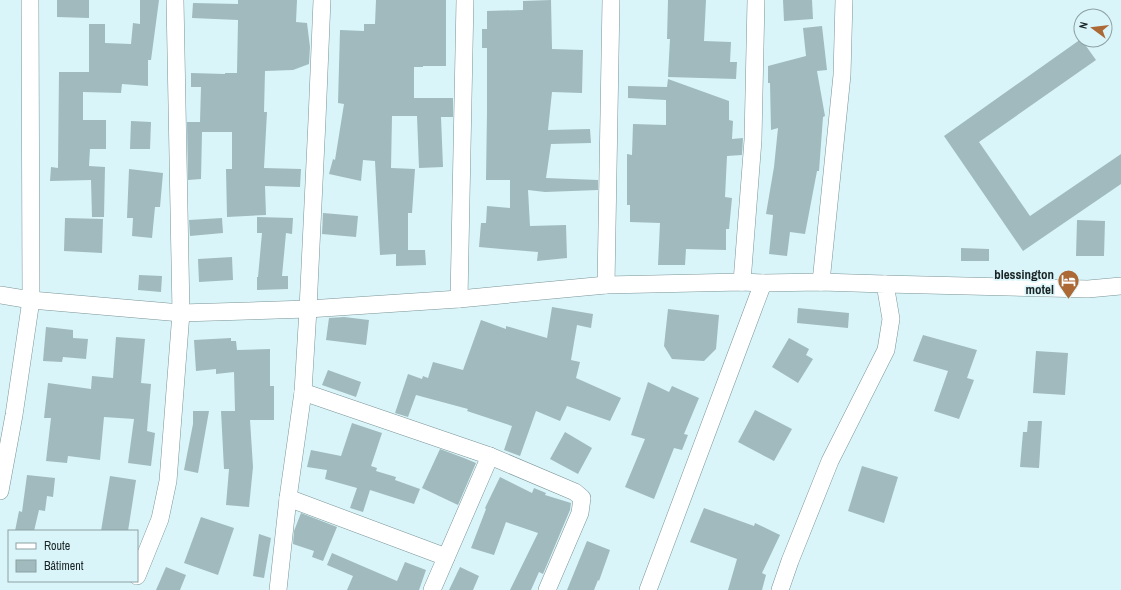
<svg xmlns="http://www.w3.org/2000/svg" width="1121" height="590" font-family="'Archivo Narrow',sans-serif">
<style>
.building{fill:#a0babe}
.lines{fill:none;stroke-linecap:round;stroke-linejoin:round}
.minor-casing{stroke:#7a9497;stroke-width:18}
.minor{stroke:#fff;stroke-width:17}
.labels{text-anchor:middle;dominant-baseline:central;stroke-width:3.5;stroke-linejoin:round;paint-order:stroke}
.poi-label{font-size:13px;font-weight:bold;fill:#1a2425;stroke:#daf5f9;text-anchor:end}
</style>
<rect width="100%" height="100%" fill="#daf5f9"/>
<g class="building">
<path d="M57,0h32v18l-32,-1z"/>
<path d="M140,0h19l-8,60h-3v26l-26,-2 -1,9 -38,-1v28h23v29h-16l-1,17 16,1 -1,50h-12l-1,-37 -41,1 1,-14 7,1 1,-96h30v-48h16v19l26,1 2,-21 7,1z"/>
<path d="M238,0h59l-1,22 11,1 3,24 -1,17 -16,6 -28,1 -1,41h3l-3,56 37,1 -1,18 -35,-1 1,29 -39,2 -1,-48h6v-37h-30l-1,47 -13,1 -1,-58h13l1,-35h-10v-14l34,1v-1h12l1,-53 -46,-2 1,-15 45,1z"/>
<path d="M376,0h70v66h-23v1h-9v31h39v19h-12l2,50 -24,1 -2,-52h-25l-1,52 24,1 -3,44h-4v37h17l1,15 -30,1v-12l-16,1 -5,-94 -12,-1 -2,21 -32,-7 4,-15 2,1 9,-56 -6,-1 2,-73 24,1v-7h11z"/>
<path d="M551,0l1,49 31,1 -1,43 -30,-1 -4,38 42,-1 1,14 -40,1 -5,34 52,2v10l-53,2 -17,-2 2,36 36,-1 1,33 -30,3 1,-9 -59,-5 2,-24h5l1,-17 23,2v-28h-24l1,-69v-63h-5v-19h5v-18l36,-1v-9z"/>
<path d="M668,0h38l-2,41 27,1 -1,20h7l-1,17 -68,-2 2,-38h-3z"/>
<path d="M783,0h29l1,19 -29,2z"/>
<path d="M822,26l5,44 -10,1 8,45 -2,1 -4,54h-2l-12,63 -15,-2 -3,24 -18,-2 4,-39 -7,-1 8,-47 4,-39 -7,2 -1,-47h-2v-17l38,-10 -3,-28z"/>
<path d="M1081,39l15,21 -117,82 51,74 91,-62v30l-98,67 -79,-115z"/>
<path d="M668,79l61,22v19l4,1 -1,18 11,-1 -1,17 -15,1 -2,41 7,1 -3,31h-3v21l-40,-1 -1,16h-27l2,-42 -30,-1v-17h-3v-51l5,1 1,-31 33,1v-25l-38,-2v-12l39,1z"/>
<path d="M131,121l20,1 -1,27h-20z"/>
<path d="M129,169l34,4 -3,34h-5l-3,31 -20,-2 1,-18h-6z"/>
<path d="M323,213l35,3 -2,21 -34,-3z"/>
<path d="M257,217l36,1 -1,16 -6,-1 -4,43h6v13l-31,1v-13h1l4,-44h-5z"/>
<path d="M65,218l38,1 -1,34 -38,-2z"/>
<path d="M222,218l1,15 -33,3 -1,-16z"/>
<path d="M1077,220l28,1 -1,35h-28z"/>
<path d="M961,248l28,1v12h-28z"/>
<path d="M232,257l1,23 -34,2 -1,-23z"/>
<path d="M139,275l23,1 -1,16 -23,-2z"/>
<path d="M552,307l41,7 -2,14 -14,-3 -6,35 9,2 -4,16 45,20 -11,23 -43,-15 -7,15 -24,-10 -16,45 -16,-6 8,-24 -45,-15 1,-2 -52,-14 -8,22 -13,-4 13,-39 14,5 1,-3 5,2 5,-16 30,8 18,-50 25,9v-3l41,12z"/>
<path d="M798,308l51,5 -1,15 -51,-5z"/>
<path d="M668,309l51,6 -3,34 -12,12 -32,-2 -8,-13z"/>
<path d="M344,317l25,3 -3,25 -40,-5 3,-22z"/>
<path d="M46,327l27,3v8l15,1 -2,20 -23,-2 -1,5 -19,-1z"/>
<path d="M923,335l54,15 -10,28 7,2 -15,39 -25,-8 14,-40 -35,-10z"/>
<path d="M116,337l29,2 -4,44 10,1 -4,47 8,2 -4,33 -23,-3 6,-44 -30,-2 -4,43 -32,-4 -1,7 -21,-2 5,-43h-7l4,-35 43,6 1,-13 21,2z"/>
<path d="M231,338v3h5l1,9 33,-1v37h4v34h-24l3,47 -4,40 -23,-2 3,-36h-5l-3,-58h14l-1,-39 -18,2v-5l-20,2 -2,-31z"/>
<path d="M789,338l20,11 -3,6 7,4 -15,24 -26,-16z"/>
<path d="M1036,351l32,2 -3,42 -32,-2z"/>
<path d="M328,370l33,12 -5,15 -34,-12z"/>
<path d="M648,382l21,10 3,-6 27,12 -15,36 4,1 -6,15 -8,-2 -20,51 -29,-12 20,-48 -14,-4z"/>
<path d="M755,410l37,19 -18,32 -36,-19z"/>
<path d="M193,411h16l-11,62 -14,-3 9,-46z"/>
<path d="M1028,421h14l-3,47 -19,-1 3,-35h4z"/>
<path d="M352,423l30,10 -11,33 6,2 -1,3 20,6 -1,3 25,9 -6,15 -44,-14 -7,22 -13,-4 7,-20 -32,-9 2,-9 -20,-3 4,-17 30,6z"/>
<path d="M565,432l27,16 -14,26 -28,-15z"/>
<path d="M440,449l24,9 12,5 -18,42 -36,-17z"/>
<path d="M862,466l36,11 -14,46 -36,-12z"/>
<path d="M27,475l28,3 -2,19 -6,-1 -2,15 -6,-1 -5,21h-19l4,-20 3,1z"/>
<path d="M110,476l26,4 -8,51h-27z"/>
<path d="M500,477l32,16 2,-5 12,5 -1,2 26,8 -1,7 -27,64 -4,-2 -8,18h-21l28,-57 -32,-11 -12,33 -23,-7 15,-39 -1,-1z"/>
<path d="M704,508l50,18 1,-3 25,12 -18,38 4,2 -4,15h-34l9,-31 -47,-17z"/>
<path d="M301,513l36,14 -14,34 -11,-4 2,-6 -21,-7 1,-13z"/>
<path d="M201,517l33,11 -16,47 -34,-12z"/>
<path d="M259,534l12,4 -7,40 -11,-2z"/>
<path d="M587,541l23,9 -11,31 -1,-1 -4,10h-27z"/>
<path d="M332,553l65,28 8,-19 21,8 -7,20h-72l6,-14 -26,-11z"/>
<path d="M166,567l20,8 -6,15h-24z"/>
<path d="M460,567l19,9 -6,14h-24z"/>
</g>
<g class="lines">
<defs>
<g id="minor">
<path d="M742,282l11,-142 3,-140"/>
<path d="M821,282l21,-207 2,-75"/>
<path d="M885,284l203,5 33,-3"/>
<path d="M606,285l5,-285"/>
<path d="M0,295l31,5 150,13 127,-4 151,-10 147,-14 136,-3 21,1 58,-1 64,2 6,35 -5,31 -56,111 -40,100 -10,29"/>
<path d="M459,299l6,-299"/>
<path d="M303,392l187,64 85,36 7,6 -2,15 -33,77"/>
<path d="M0,491l14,-76 17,-115 -1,-300"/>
<path d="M288,498l158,59"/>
<path d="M137,576l23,-57 8,-38 13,-168 -6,-313"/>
<path d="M278,590l10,-92 15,-106 5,-83 9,-189 5,-120"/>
<path d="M432,590l58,-134"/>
<path d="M648,590l115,-307"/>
</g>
</defs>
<use href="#minor" class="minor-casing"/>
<use href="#minor" class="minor"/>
</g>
<defs>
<symbol id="hotel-pin" viewBox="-11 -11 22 30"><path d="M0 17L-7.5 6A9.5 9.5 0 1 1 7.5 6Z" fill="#ac6936" stroke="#daf5f9"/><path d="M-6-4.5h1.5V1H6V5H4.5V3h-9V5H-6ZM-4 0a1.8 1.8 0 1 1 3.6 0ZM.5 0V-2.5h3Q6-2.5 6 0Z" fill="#fff"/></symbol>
</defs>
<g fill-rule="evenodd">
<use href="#hotel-pin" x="1056" y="268" width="25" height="34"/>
</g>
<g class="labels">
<g class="poi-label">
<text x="1054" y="274">blessington<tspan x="1054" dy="15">motel</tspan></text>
</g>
</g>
<rect x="8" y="530" width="130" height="52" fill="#daf5f9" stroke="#8da1a4"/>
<rect x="16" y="543" width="20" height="6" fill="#ffffff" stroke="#8da1a4"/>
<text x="44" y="550" font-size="12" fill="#1a2425">Route</text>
<rect x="16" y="560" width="20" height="12" fill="#a0babe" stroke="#8da1a4"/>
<text x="44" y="570" font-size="12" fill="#1a2425">Bâtiment</text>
<g transform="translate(1093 28) rotate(285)"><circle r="19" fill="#daf5f9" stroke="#8da1a4"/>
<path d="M0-3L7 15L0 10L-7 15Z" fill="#ac6936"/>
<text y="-6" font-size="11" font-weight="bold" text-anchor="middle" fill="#1a2425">N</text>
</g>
</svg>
